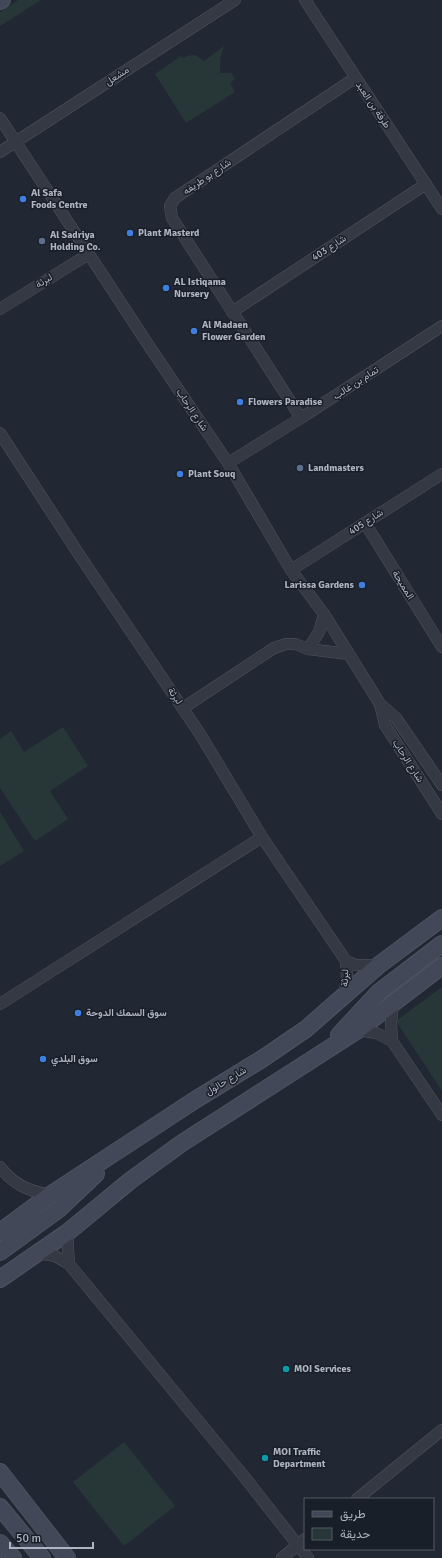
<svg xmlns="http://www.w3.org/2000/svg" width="442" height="1558" font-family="Signika,Vazirmatn,sans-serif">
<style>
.green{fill:#273738}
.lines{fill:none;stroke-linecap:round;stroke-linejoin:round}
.minor-casing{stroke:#4e545f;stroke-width:12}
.secondary-casing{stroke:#4e545f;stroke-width:18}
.minor{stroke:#343944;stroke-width:11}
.secondary{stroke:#424857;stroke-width:16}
.shop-dot{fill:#3f7fe0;stroke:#191f28;stroke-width:1.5}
.service-dot{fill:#5c6f8a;stroke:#191f28;stroke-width:1.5}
.culture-dot{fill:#0f9aa8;stroke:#191f28;stroke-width:1.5}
.labels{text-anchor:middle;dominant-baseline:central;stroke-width:3;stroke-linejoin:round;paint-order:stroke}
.street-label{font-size:10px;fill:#aeb4c1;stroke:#191f28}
.poi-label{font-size:10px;font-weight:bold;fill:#aeb4c1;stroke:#191f28;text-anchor:start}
</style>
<rect width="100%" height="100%" fill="#212733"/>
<g class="green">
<path d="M18,0h23l-41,26v-14z"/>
<path d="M224,46l-4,13v14h11l4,6 -5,4 5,9 -49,31 -31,-49 26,-18 2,2c11,-5 12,-4 21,3z"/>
<path d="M63,727l25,39 -38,25 18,28 -33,22 -35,-53v-49l11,-8 13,21z"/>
<path d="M0,812l24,39 -24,15z"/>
<path d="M442,987v104l-46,-70z"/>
<path d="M124,1442l51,64 -51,40 -51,-64z"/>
</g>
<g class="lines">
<defs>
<g id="minor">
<path d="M305,0l137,209"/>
<path d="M0,118l151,231 77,114 63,107 33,44 56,90 16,14 46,67"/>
<path d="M0,152l235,-152"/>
<path d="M0,309l89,-55"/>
<path d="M232,312l194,-128"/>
<path d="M301,418l-129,-200 -2,-12 5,-8 180,-120"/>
<path d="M0,433l82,126 118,175 62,103 84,124 1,16 -3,18"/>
<path d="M228,463l73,-45 141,-92"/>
<path d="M365,523l77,124"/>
<path d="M291,570l151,-96"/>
<path d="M308,649l11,-17 5,-18"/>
<path d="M380,704l5,21 57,89"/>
<path d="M183,708l91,-60 12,-4h9l13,5 40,5"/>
<path d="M346,961l10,4h23"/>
<path d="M0,1004l262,-167"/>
<path d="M358,1030l18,3 16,8 50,74"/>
<path d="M392,1041l-1,-17 2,-21"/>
<path d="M0,1167c13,17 28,24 50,28"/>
<path d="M68,1232v16l1,16"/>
<path d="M38,1253l17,3 14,8 173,210 66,84"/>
<path d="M357,1499l85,-69"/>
<path d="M282,1558l23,-19"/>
</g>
<g id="secondary">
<path d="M0,1l2,-1"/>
<path d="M339,1035l39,-42 64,-49"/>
<path d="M0,1232l50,-37 145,-95 67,-41 44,-30 73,-64 63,-47"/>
<path d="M0,1252l59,-43 37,-35"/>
<path d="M0,1279l68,-47 63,-52 51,-37 176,-113 84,-64"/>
<path d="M0,1472l67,86"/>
<path d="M0,1507l42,51"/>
<path d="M0,1543l13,15"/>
</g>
</defs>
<use href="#minor" class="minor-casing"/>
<use href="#secondary" class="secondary-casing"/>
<use href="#minor" class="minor"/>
<use href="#secondary" class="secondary"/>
</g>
<g class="shop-dot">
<circle cx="23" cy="199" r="4"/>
<circle cx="130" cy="233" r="4"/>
<circle cx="166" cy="288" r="4"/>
<circle cx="194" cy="331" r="4"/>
<circle cx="240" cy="402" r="4"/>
<circle cx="180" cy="474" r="4"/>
<circle cx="362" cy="585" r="4"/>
<circle cx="78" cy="1013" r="4"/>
<circle cx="43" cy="1059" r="4"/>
</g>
<g class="service-dot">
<circle cx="42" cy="241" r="4"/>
<circle cx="300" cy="468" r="4"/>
</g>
<g class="culture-dot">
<circle cx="286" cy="1369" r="4"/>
<circle cx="265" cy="1458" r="4"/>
</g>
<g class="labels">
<g class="street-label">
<text transform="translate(117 76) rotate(-33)">مشعل</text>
<text transform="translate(373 105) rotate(56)">طرفة بن العبد</text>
<text transform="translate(207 177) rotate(-34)">شارع بو طريفه</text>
<text transform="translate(329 248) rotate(-33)">شارع 403</text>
<text transform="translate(44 281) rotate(-32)">لبرثة</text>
<text transform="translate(356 383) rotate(-33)">تمام بن غالب</text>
<text transform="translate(192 410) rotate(56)">شارع الرحاب</text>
<text transform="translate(366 522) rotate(-33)">شارع 405</text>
<text transform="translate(403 585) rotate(58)">المميحة</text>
<text transform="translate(175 696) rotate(56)">لبرثة</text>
<text transform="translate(408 761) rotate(57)">شارع الرحاب</text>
<text transform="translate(345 978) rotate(-88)">لبرثة</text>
<text transform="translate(226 1081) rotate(-31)">شارع حالول</text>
</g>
<g class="poi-label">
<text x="31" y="193">Al Safa<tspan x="31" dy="12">Foods Centre</tspan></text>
<text x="138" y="233">Plant Masterd</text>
<text x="50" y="235">Al Sadriya<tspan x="50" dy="12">Holding Co.</tspan></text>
<text x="174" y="282">AL Istiqama<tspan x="174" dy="12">Nursery</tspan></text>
<text x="202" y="325">Al Madaen<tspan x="202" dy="12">Flower Garden</tspan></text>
<text x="248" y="402">Flowers Paradise</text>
<text x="308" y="468">Landmasters</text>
<text x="188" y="474">Plant Souq</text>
<text x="354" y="585" text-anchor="end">Larissa Gardens</text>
<text x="86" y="1013">سوق السمك الدوحة</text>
<text x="51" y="1059">سوق البلدي</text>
<text x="294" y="1369">MOI Services</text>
<text x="273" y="1452">MOI Traffic<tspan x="273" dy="12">Department</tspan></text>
</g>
</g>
<rect x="304" y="1498" width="130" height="52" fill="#191f28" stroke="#555b65"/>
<rect x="312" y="1511" width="20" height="6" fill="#424857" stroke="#555b65"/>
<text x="340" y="1518" font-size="12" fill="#aeb4c1">طريق</text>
<rect x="312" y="1528" width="20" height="12" fill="#273738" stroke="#555b65"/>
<text x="340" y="1538" font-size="12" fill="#aeb4c1">حديقة</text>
<path d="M10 1542v6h83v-6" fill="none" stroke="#aeb4c1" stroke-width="2"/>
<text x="16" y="1542" font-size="12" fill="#aeb4c1" stroke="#191f28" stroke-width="3" paint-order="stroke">50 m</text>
</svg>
